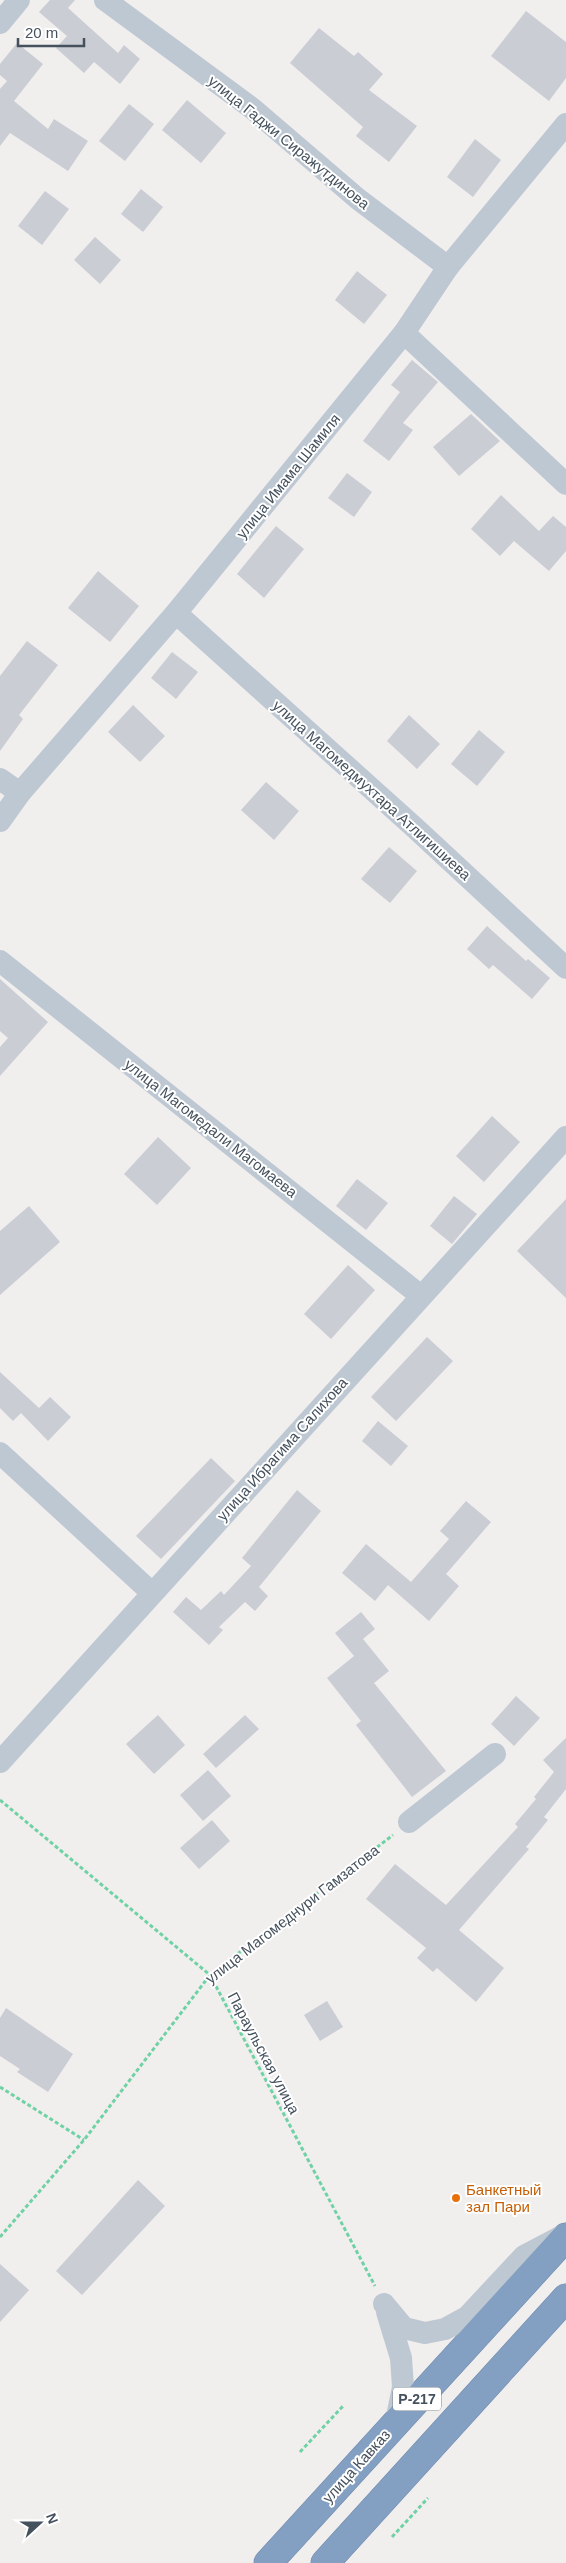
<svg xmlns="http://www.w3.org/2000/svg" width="566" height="2563" font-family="Arial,sans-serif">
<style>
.building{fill:#cacdd4}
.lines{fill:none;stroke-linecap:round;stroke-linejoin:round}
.highway-casing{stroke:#6e8aad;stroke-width:29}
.path{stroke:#6fd2a4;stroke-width:3;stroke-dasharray:4 2.5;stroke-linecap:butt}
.street{stroke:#bec8d2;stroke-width:22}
.highway{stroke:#839fc1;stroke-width:28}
.food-dot{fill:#e8710a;stroke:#fff;stroke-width:2}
.labels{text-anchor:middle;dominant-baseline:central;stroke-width:4;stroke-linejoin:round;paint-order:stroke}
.shield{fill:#fff;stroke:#7d858e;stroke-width:1}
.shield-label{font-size:14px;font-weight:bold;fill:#45515d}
.street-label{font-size:15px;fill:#45515d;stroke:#fff}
.food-label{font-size:15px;fill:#c56008;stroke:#fff;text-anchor:start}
</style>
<rect width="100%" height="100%" fill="#f1eeee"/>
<g class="building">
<path d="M50,0h25l-7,8 50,45 6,-8 16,14 -20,25 -26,-22 -10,11 -28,-25 11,-12 -28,-24z"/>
<path d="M526,11l40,31v36l-17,23 -58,-45z"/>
<path d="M319,28l35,28 4,-4 25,22 -14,16 48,36 -28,36 -33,-26 7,-9 -73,-64z"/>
<path d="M17,43l26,21 -29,37 34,28 6,-10 34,22 -20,30 -58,-38 -10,13v-57l7,-8 -7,-6v-11z"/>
<path d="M187,100l39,33 -25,30 -39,-33z"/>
<path d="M129,104l25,20 -29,37 -26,-20z"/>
<path d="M475,139l26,21 -28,37 -26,-20z"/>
<path d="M141,189l22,18 -20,25 -22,-18z"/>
<path d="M45,191l24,18 -27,36 -24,-19z"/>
<path d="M95,237l26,23 -21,24 -26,-24z"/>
<path d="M357,271l30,24 -23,29 -29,-24z"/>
<path d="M412,360l26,22 -35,41 10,7 -24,31 -26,-20 37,-49 -9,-7z"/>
<path d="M471,414l29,27 -41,35 -26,-29z"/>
<path d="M347,473l25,19 -18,25 -26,-19z"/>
<path d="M501,495l38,36 14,-15 13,11v24l-17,20 -35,-30 -14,15 -29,-27z"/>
<path d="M276,526l28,23 -40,49 -27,-24z"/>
<path d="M98,571l41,35 -29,36 -42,-34z"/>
<path d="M27,641l31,24 -39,50 4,4 -23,32v-75z"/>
<path d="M172,652l26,20 -22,27 -25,-21z"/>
<path d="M133,705l32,31 -25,26 -32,-30z"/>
<path d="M409,715l31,29 -23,25 -30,-28z"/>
<path d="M479,730l26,22 -28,34 -26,-22z"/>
<path d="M266,782l33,29 -25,29 -33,-30z"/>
<path d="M389,847l28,24 -27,32 -29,-24z"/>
<path d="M487,926l39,35 2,-2 22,19 -18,21 -39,-34 -4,4 -22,-20z"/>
<path d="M0,979l48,43 -48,54v-29l8,-9 -8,-7z"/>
<path d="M492,1116l28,26 -36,40 -28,-26z"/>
<path d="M158,1137l33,31 -34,37 -33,-31z"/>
<path d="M357,1179l31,24 -22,27 -30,-24z"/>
<path d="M454,1196l23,18 -25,30 -22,-18z"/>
<path d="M566,1199v99l-49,-47z"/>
<path d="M29,1206l31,36 -60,53v-64z"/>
<path d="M348,1265l27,25 -44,49 -27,-25z"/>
<path d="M427,1337l26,24 -57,60 -25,-24z"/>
<path d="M0,1372l39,36 11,-11 21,20 -23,24 -27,-28 -8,8 -13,-13z"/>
<path d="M378,1421l30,25 -17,20 -29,-25z"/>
<path d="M211,1458l24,23 -74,78 -25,-23z"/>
<path d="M297,1490l24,21 -62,76 9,9 -13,15 -10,-9 -26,25 4,3 -14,15 -36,-33 13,-15 15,13 20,-19 3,4 27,-29 -9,-8z"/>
<path d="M466,1501l25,21 -45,52 13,12 -30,35 -41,-36 -13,16 -33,-28 24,-29 45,38 38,-43 -9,-8z"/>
<path d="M361,1612l14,17 -12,10 26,32 -15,12 72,88 -34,26 -56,-72 5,-4 -34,-43 27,-22 -19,-23z"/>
<path d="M516,1696l24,22 -26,28 -23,-22z"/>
<path d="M158,1715l27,30 -31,29 -28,-30z"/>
<path d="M245,1715l14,14 -43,39 -13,-14z"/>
<path d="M566,1738v51l-22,28 4,3 -22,27 3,2 -70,81 45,38 -28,34 -39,-34 -4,4 -16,-14 9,-10 -60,-49 29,-35 51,41 72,-78 -3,-3 21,-25 -2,-2 20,-25 -11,-12z"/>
<path d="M208,1770l23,26 -28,25 -23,-26z"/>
<path d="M212,1820l18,21 -31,28 -19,-21z"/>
<path d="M327,2001l16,26 -23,14 -16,-26z"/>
<path d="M6,2008l67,46 -25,38 -31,-20 3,-3 -20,-13v-38z"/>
<path d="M138,2180l27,26 -83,89 -26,-24z"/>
<path d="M0,2264l29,26 -29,32z"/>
</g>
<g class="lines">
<defs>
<g id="highway">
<path d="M268,2563l298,-326"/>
<path d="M325,2563l241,-265"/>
</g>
</defs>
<use href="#highway" class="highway-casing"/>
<g class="path">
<path d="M0,1800l210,175 165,311"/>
<path d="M0,2087l84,53"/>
<path d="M0,2237l84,-97 126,-165 183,-140"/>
<path d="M300,2452l44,-47"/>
<path d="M392,2537l36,-39"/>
</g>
<g class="street">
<path d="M105,0l148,109 105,90 90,68"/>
<path d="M0,23l19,-23"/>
<path d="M404,333l162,151"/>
<path d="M176,613l238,214 152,141"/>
<path d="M0,779l20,14"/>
<path d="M0,821l20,-28 156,-180 228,-280 44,-66 118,-143"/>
<path d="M0,961l421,335"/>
<path d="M0,1453l152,140"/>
<path d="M0,1762l566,-625"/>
<path d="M409,1822l86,-68"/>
<path d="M384,2304l20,24 21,5 20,-4 22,-12 57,-61 38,-20"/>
<path d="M387,2312l14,46 2,29 -7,35"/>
</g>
<use href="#highway" class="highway"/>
</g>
<circle class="food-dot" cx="456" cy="2198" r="5"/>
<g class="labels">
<rect class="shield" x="393" y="2387.5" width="48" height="23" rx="4"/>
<g class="shield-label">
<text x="417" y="2399">Р-217</text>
</g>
<g class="street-label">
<text transform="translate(289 142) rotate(39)">улица Гаджи Сиражутдинова</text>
<text transform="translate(288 476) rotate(-51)">улица Имама Шамиля</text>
<text transform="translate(372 790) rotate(42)">улица Магомедмухтара Атлигишиева</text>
<text transform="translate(211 1128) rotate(38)">улица Магомедали Магомаева</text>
<text transform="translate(282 1449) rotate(-48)">улица Ибрагима Салихова</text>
<text transform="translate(292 1914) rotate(-38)">улица Магомеднури Гамзатова</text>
<text transform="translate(264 2053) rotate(62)">Параульская улица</text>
<text transform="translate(356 2466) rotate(-48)">улица Кавказ</text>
</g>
<g class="food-label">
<text x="466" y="2189">Банкетный<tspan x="466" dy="17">зал Пари</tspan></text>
</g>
</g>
<g transform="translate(40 2523) rotate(69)" stroke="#ffffff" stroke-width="4" paint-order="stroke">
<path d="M0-4L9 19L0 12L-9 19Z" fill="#45515d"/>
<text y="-8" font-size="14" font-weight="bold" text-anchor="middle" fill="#45515d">N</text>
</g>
<path d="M18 38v8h66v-8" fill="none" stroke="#45515d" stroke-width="2.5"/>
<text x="25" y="38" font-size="15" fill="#45515d" stroke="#ffffff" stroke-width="4" paint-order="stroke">20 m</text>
</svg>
